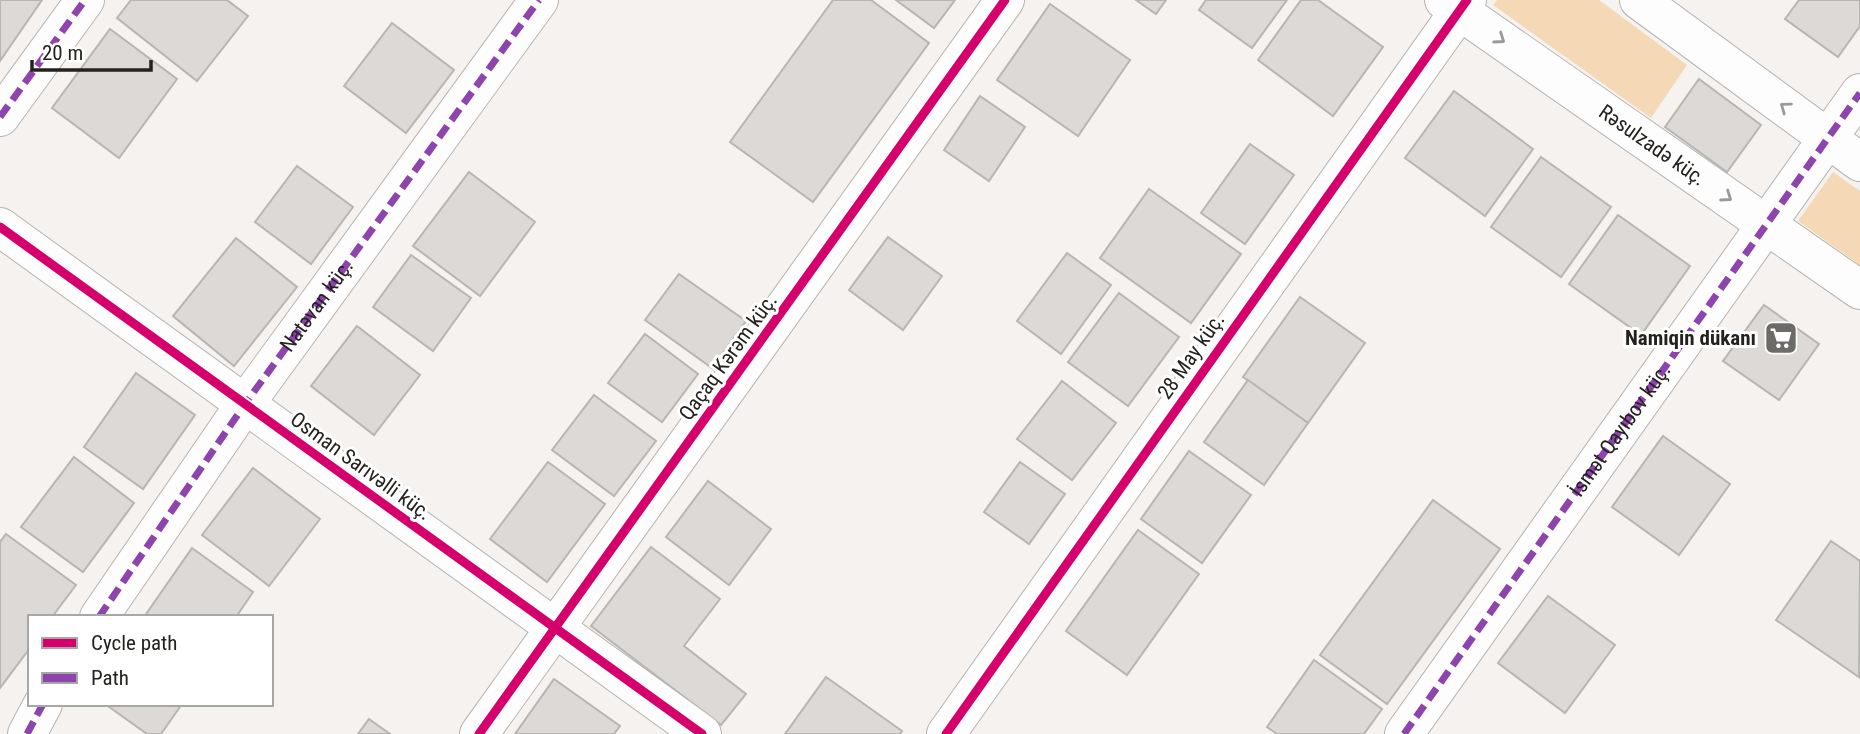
<svg xmlns="http://www.w3.org/2000/svg" width="1860" height="734" font-family="'Roboto Condensed',sans-serif">
<style>
.green{fill:#f5d9b7}
.building{fill:#dcd9d7;stroke:#b7b6b3;stroke-width:2}
.lines{fill:none;stroke-linecap:round;stroke-linejoin:round}
.minor-casing{stroke:#b6b3b1;stroke-width:40}
.minor{stroke:#fefdfd;stroke-width:38}
.quiet{stroke:#8e44ad;stroke-width:7;stroke-dasharray:14 7;stroke-linecap:butt}
.cycleway-casing{stroke:#fff;stroke-width:13}
.cycleway{stroke:#d6006c;stroke-width:9}
.oneway{stroke:#9b9a99}
.labels{text-anchor:middle;dominant-baseline:central;stroke-width:6;stroke-linejoin:round;paint-order:stroke}
.street-label{font-size:21px;fill:#23221f;stroke:#fff}
.poi-label{font-size:21px;font-weight:bold;fill:#23221f;stroke:#fff;text-anchor:end}
</style>
<rect width="100%" height="100%" fill="#f5f2ef"/>
<g class="green">
<path d="M1497,0h102l88,65 -36,53 -158,-113z"/>
<path d="M1833,172l27,19v74l-62,-44z"/>
</g>
<g class="building">
<path d="M0,0h42l-42,61z"/>
<path d="M131,0h96l21,16 -51,65 -80,-63z"/>
<path d="M833,0h38l58,43 -116,159 -83,-60z"/>
<path d="M896,0h59l-21,28z"/>
<path d="M1136,0h30l-10,14z"/>
<path d="M1206,0h81l-35,48 -53,-38z"/>
<path d="M1301,0h17l65,47 -50,69 -75,-56z"/>
<path d="M1799,0h61v26l-22,31 -53,-38z"/>
<path d="M1050,4l80,56 -52,76 -81,-56z"/>
<path d="M392,23l62,47 -48,63 -62,-47z"/>
<path d="M110,29l67,50 -58,79 -67,-50z"/>
<path d="M1699,79l62,46 -34,47 -62,-45z"/>
<path d="M1454,91l79,58 -48,67 -80,-58z"/>
<path d="M980,96l45,31 -36,54 -45,-31z"/>
<path d="M1250,144l44,31 -49,69 -44,-31z"/>
<path d="M1541,157l70,50 -50,70 -70,-50z"/>
<path d="M297,166l56,41 -42,57 -56,-42z"/>
<path d="M469,172l66,50 -55,74 -67,-50z"/>
<path d="M1149,189l92,65 -50,69 -91,-65z"/>
<path d="M1618,215l72,51 -49,69 -72,-51z"/>
<path d="M888,237l54,39 -39,54 -54,-40z"/>
<path d="M236,238l61,49 -63,79 -61,-50z"/>
<path d="M1067,253l44,32 -50,69 -44,-33z"/>
<path d="M411,255l60,43 -38,53 -60,-44z"/>
<path d="M679,274l67,47 -34,47 -67,-48z"/>
<path d="M1119,293l60,44 -51,69 -60,-44z"/>
<path d="M1300,297l65,46 -57,80 -65,-46z"/>
<path d="M1764,305l55,39 -40,56 -56,-39z"/>
<path d="M357,326l63,49 -46,60 -63,-49z"/>
<path d="M645,334l53,40 -36,48 -54,-39z"/>
<path d="M136,373l59,42 -52,74 -59,-42z"/>
<path d="M1248,380l60,43 -44,62 -60,-43z"/>
<path d="M1062,381l54,42 -44,57 -55,-41z"/>
<path d="M594,395l62,46 -42,55 -62,-46z"/>
<path d="M1663,436l67,48 -51,71 -67,-48z"/>
<path d="M1189,451l62,44 -49,68 -61,-44z"/>
<path d="M74,457l60,46 -51,69 -62,-45z"/>
<path d="M548,462l57,42 -58,78 -57,-43z"/>
<path d="M1020,462l45,32 -36,50 -45,-32z"/>
<path d="M253,468l67,51 -51,67 -67,-51z"/>
<path d="M708,481l63,48 -42,56 -63,-48z"/>
<path d="M1433,500l67,49 -113,155 -67,-49z"/>
<path d="M1138,530l61,44 -72,101 -61,-44z"/>
<path d="M6,534l70,51 -24,32h-22v31l-30,40v-146z"/>
<path d="M1831,541l29,20 -1,116 -83,-57z"/>
<path d="M651,547l69,52 -36,47 62,48 -25,31 -130,-99z"/>
<path d="M192,548l61,44 -17,25h-92z"/>
<path d="M1548,596l67,49 -50,68 -67,-50z"/>
<path d="M1314,660l68,49 -18,25h-87l-10,-7z"/>
<path d="M826,677l76,54 -2,3h-115z"/>
<path d="M554,679l66,47 -6,8h-99z"/>
<path d="M105,704h77l-21,30h-14z"/>
<path d="M369,719l21,15h-32z"/>
</g>
<g class="lines">
<defs>
<g id="minor">
<path id="s1" d="M1444,0l416,290"/>
<path d="M1639,0l221,162"/>
<path d="M0,117l85,-117"/>
<path d="M0,227l702,507"/>
<path id="s2" d="M99,617l146,-213 294,-404"/>
<path d="M27,734l16,-30"/>
<path d="M479,734l526,-734"/>
<path d="M946,734l521,-734"/>
<path id="s3" d="M1404,734l456,-641"/>
</g>
</defs>
<use href="#minor" class="minor-casing"/>
<use href="#minor" class="minor"/>
<g class="quiet">
<path d="M0,117l85,-117"/>
<path d="M99,617l146,-213 294,-404"/>
<path d="M27,734l16,-30"/>
<path d="M1404,734l456,-641"/>
</g>
<defs>
<g id="cycleway">
<path d="M0,227l702,507"/>
<path d="M479,734l526,-734"/>
<path d="M946,734l521,-734"/>
</g>
</defs>
<use href="#cycleway" class="cycleway-casing"/>
<use href="#cycleway" class="cycleway"/>
</g>
<defs><path id="oneway-chevron" d="M-2-3.5L2.5 0L-2 3.5" fill="none" stroke-width="1.6" stroke-linecap="round" stroke-linejoin="round" transform="scale(1.75)"/></defs>
<g class="oneway">
<use href="#oneway-chevron" transform="translate(1500 39) rotate(35)"/>
<use href="#oneway-chevron" transform="translate(1785 107) rotate(-144)"/>
<use href="#oneway-chevron" transform="translate(1727 197) rotate(35)"/>
</g>
<defs>
<symbol id="supermarket-square" viewBox="-11 -11 22 22"><rect x="-9" y="-9" width="18" height="18" rx="4" fill="#6c6b68" stroke="#fff"/><path d="M-6-5.5h2.5l.6 2H6L4.5 2H-2.5L-4.4-4H-6ZM-1.5 3.2a1.3 1.3 0 1 0 .1 0ZM3 3.2a1.3 1.3 0 1 0 .1 0Z" fill="#fff"/></symbol>
</defs>
<g fill-rule="evenodd">
<use href="#supermarket-square" x="1762" y="319" width="38" height="38"/>
</g>
<g class="labels">
<g class="street-label">
<text stroke="none"><textPath href="#s1" startOffset="254">Rəsulzadə küç.</textPath></text>
<text stroke="none"><textPath href="#s2" startOffset="380">Natəvan küç.</textPath></text>
<text transform="translate(1191 356) rotate(-55)">28 May küç.</text>
<text transform="translate(728 357) rotate(-54)">Qaçaq Kərəm küç.</text>
<text stroke="none"><textPath href="#s3" startOffset="373">İsmət Qayıbov küç.</textPath></text>
<text transform="translate(361 466) rotate(36)">Osman Sarıvəlli küç.</text>
</g>
<g class="poi-label">
<text x="1756" y="338">Namiqin dükanı</text>
</g>
</g>
<rect x="28" y="615" width="245" height="91" fill="#ffffff" stroke="#a7a7a5" stroke-width="2"/>
<rect x="42" y="638" width="35" height="10" fill="#d6006c" stroke="#a7a7a5" stroke-width="2"/>
<text x="91" y="650" font-size="21" fill="#23221f">Cycle path</text>
<rect x="42" y="673" width="35" height="10" fill="#8e44ad" stroke="#a7a7a5" stroke-width="2"/>
<text x="91" y="685" font-size="21" fill="#23221f">Path</text>
<path d="M32 60v10h119v-10" fill="none" stroke="#23221f" stroke-width="3.5"/>
<text x="42" y="60" font-size="21" fill="#23221f" stroke="#ffffff" stroke-width="5" paint-order="stroke">20 m</text>
</svg>
